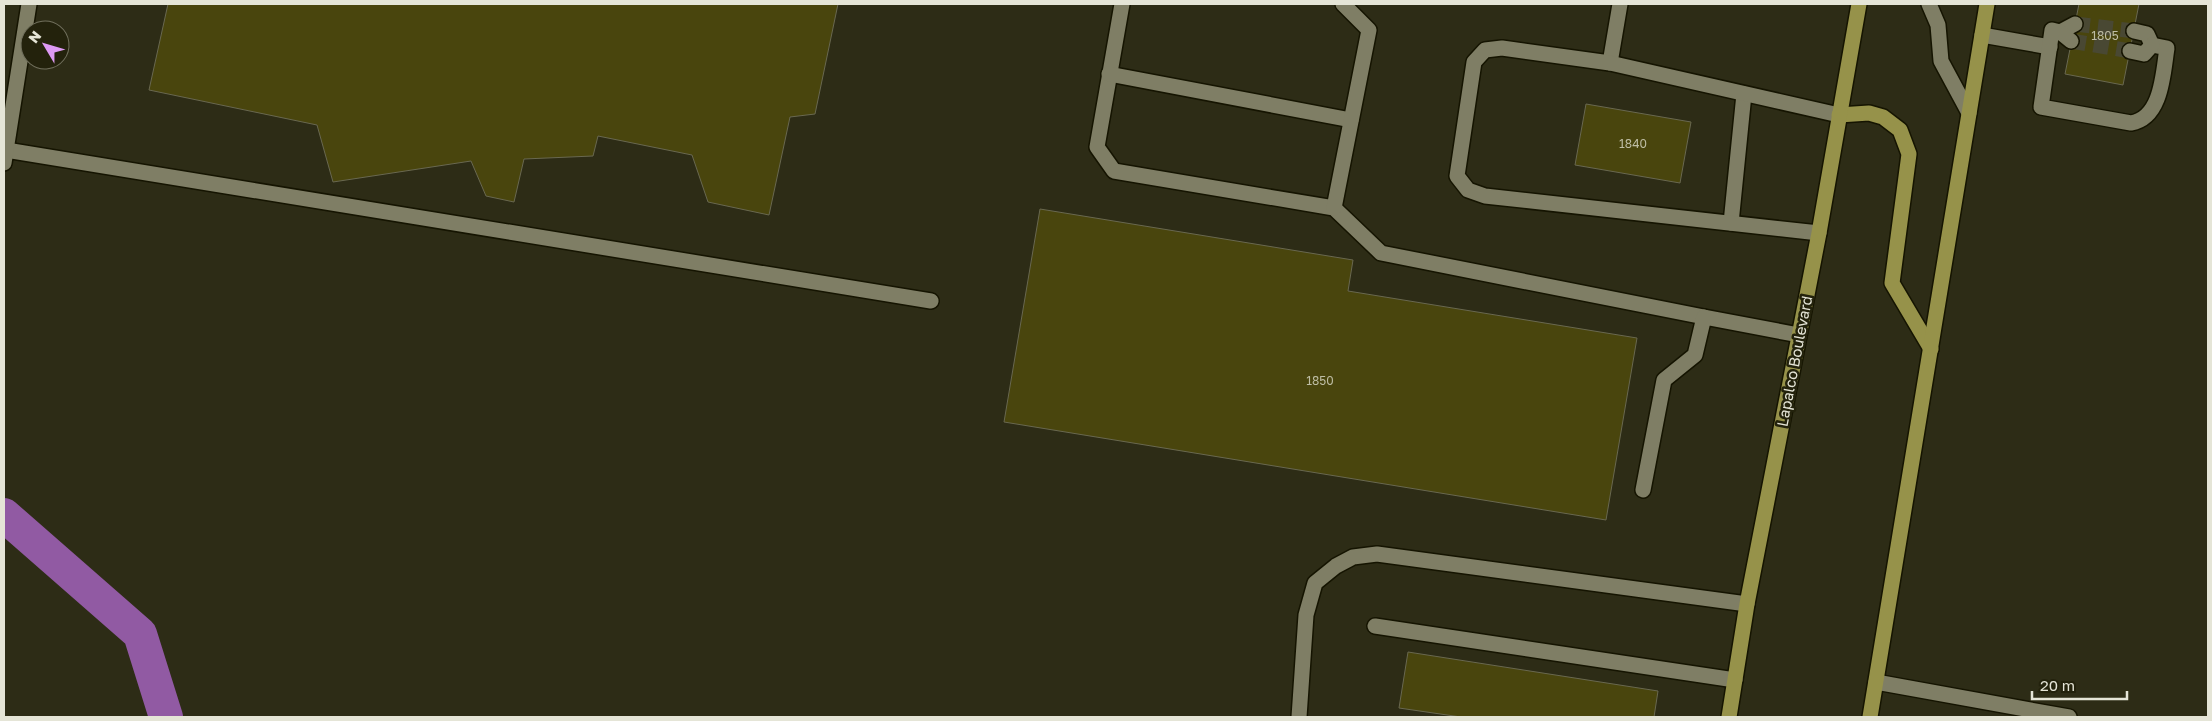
<svg xmlns="http://www.w3.org/2000/svg" width="2212" height="721" font-family="'Golos Text',sans-serif">
<style>
.lines{fill:none;stroke-linecap:round;stroke-linejoin:round}
.canal{stroke:#915aa3;stroke-width:34}
.building{fill:#49450d;stroke:#696850}
.minor-tunnel{stroke:#494833;stroke-width:15;stroke-dasharray:15 8;stroke-linecap:butt}
.minor-casing{stroke:#151401;stroke-width:18}
.major-casing{stroke:#151401;stroke-width:18}
.minor{stroke:#7f7e65;stroke-width:15}
.major{stroke:#96924a;stroke-width:15}
.labels{text-anchor:middle;dominant-baseline:central;stroke-width:5;stroke-linejoin:round;paint-order:stroke}
.number-label{font-size:12px;fill:#bebda4}
.street-label{font-size:15px;fill:#e5e5d7;stroke:#23220c}
</style>
<rect width="100%" height="100%" fill="#2d2c16"/>
<g class="lines">
<path class="canal" d="M4,515l136,119 26,83"/>
</g>
<g class="building">
<path d="M168,4h670l-23,110 -25,3 -21,98 -61,-13 -16,-47 -94,-19 -5,20 -69,3 -10,43 -28,-6 -15,-35 -138,21 -16,-57 -168,-35z"/>
<path d="M2079,4h60l-16,81 -58,-11z"/>
<path d="M1586,104l105,18 -11,61 -105,-18z"/>
<path d="M1040,209l313,51 -5,31 289,47 -31,182 -602,-98z"/>
<path d="M1408,652l250,39 -4,26h-193l-62,-9z"/>
</g>
<g class="lines">
<g class="minor-tunnel">
<path d="M2075,24l59,7"/>
<path d="M2071,41l59,10"/>
</g>
<defs>
<g id="minor">
<path d="M1122,4l-25,143 17,24 220,37 47,45 323,64"/>
<path d="M1929,4l9,21 3,36 28,52"/>
<path d="M2134,31l13,3 5,11"/>
<path d="M2060,32l15,-8"/>
<path d="M1982,35l68,12"/>
<path d="M2071,41l-11,-9 -8,-2 -11,77 90,16c31,-5 32,-50 36,-75l-15,-3"/>
<path d="M2130,51l14,3 8,-9"/>
<path d="M1610,63l10,-59"/>
<path d="M1109,74l242,46"/>
<path d="M6,150l925,151"/>
<path d="M4,163l25,-159"/>
<path d="M1334,208l35,-178 -26,-26"/>
<path d="M1731,223l13,-129"/>
<path d="M1819,233l-334,-37 -17,-6 -11,-14 17,-114 11,-12 17,-2 108,15 229,52"/>
<path d="M1643,490l21,-110 31,-25 9,-38 95,18"/>
<path d="M1375,626l360,54"/>
<path d="M1876,682l193,35"/>
<path d="M1299,717l7,-102 9,-32 21,-17 17,-9 24,-3 370,50"/>
</g>
<g id="major">
<path d="M1839,115l30,-2 14,4 17,13 9,24 -17,129 39,66"/>
<path d="M1729,717l18,-113 72,-371 40,-229"/>
<path d="M1870,717l117,-713"/>
</g>
</defs>
<use href="#minor" class="minor-casing"/>
<use href="#major" class="major-casing"/>
<use href="#minor" class="minor"/>
<use href="#major" class="major"/>
</g>
<g class="labels">
<g class="number-label">
<text x="2105" y="35">1805</text>
<text x="1633" y="143">1840</text>
<text x="1320" y="380">1850</text>
</g>
<g class="street-label">
<text transform="translate(1794 361) rotate(-79)">Lapalco Boulevard</text>
</g>
</g>
<rect width="2212" height="721" fill="none" stroke="#e5e5d7" stroke-width="10"/>
<g transform="translate(45 45) rotate(308)"><circle r="24" fill="#23220c" stroke="#71705d"/>
<path d="M0-4L9 19L0 12L-9 19Z" fill="#dd99f4"/>
<text y="-8" font-size="14" font-weight="bold" text-anchor="middle" fill="#e5e5d7">N</text>
</g>
<path d="M2032 691v8h95v-8" fill="none" stroke="#e5e5d7" stroke-width="2.5"/>
<text x="2040" y="691" font-size="15" fill="#e5e5d7" stroke="#23220c" stroke-width="4" paint-order="stroke">20 m</text>
</svg>
